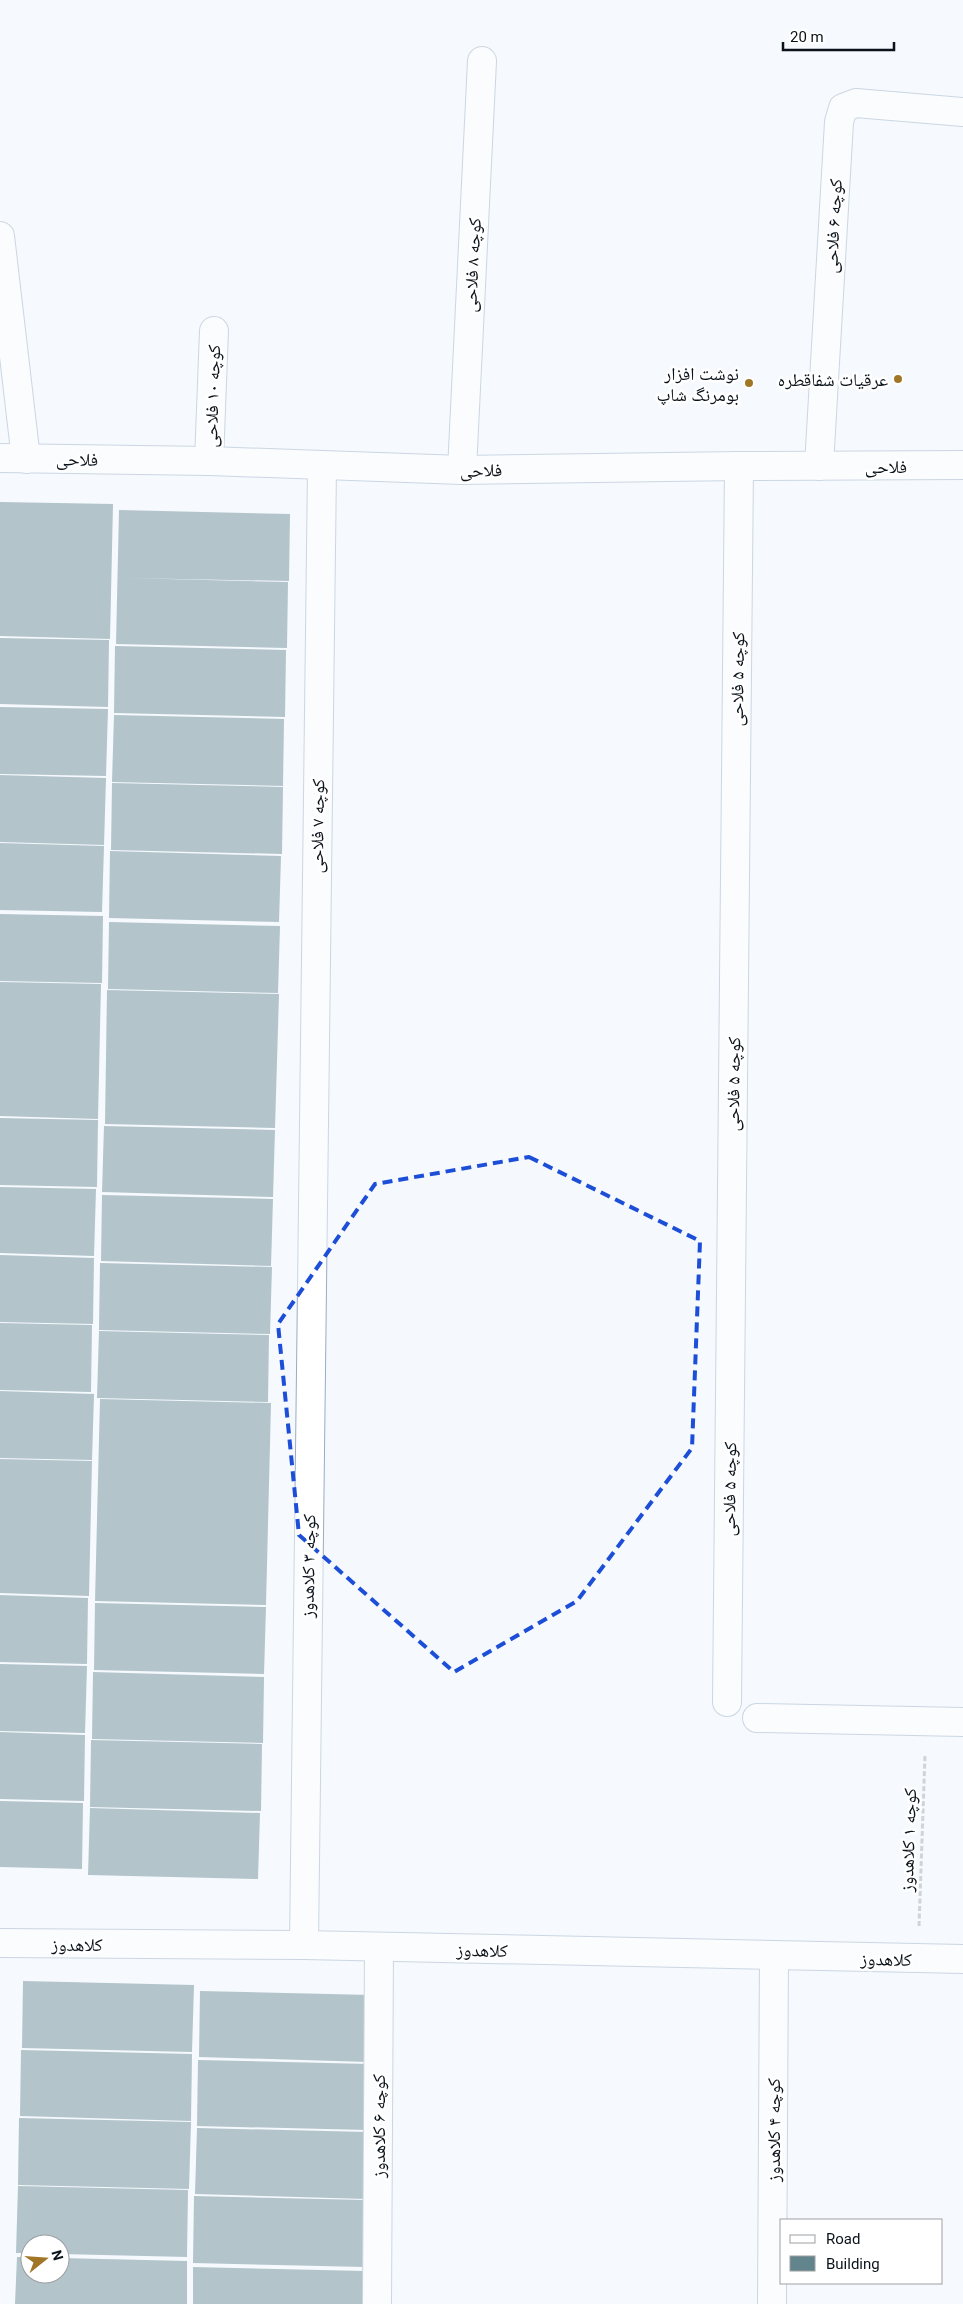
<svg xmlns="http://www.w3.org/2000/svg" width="963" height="2304" font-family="Roboto,'Noto Naskh Arabic',sans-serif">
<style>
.building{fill:#62848d}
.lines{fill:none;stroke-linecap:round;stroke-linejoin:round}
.minor-casing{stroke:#98acc3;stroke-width:30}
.path{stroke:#a2a7ad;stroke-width:3;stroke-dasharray:5 2.5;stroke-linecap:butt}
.minor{stroke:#fff;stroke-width:28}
.marked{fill:none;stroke:#1d4ed8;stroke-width:4;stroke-dasharray:10 6;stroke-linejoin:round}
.poi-dot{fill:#a17627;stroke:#fff;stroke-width:2}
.labels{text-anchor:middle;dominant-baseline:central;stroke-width:5;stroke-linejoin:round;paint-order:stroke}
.street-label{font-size:18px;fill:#0a121a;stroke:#fff}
.poi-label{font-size:18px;fill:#0a121a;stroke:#fff;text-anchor:end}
</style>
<rect width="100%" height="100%" fill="#f5f9fe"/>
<g class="building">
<path d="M0,502l113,2 -3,135 -110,-3z"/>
<path d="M119,510l171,4 -1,67 -163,-3 162,4 -1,66 -171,-4z"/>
<path d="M0,638l109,2 -1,67 -108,-3z"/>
<path d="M115,646l171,4 -1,67 -171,-4z"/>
<path d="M0,707l108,2 -2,67 -106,-2z"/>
<path d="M114,715l170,4 -1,67 -171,-4z"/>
<path d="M0,775l106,3 -2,67 -104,-3z"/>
<path d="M112,783l171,4 -1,67 -171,-4z"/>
<path d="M0,843l104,3 -2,66 -102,-2z"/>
<path d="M110,851l171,5 -2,66 -170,-4z"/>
<path d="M0,914l103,2 -1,67 -102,-2z"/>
<path d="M109,922l171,4 -2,67 -170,-4z"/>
<path d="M0,982l101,2 -3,135 -98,-3z"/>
<path d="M107,990l172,4 -4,134 -170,-4z"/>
<path d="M0,1118l98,2 -1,67 -97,-2z"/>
<path d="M104,1126l171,4 -2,67 -171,-5z"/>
<path d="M0,1187l96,2 -2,67 -94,-3z"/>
<path d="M102,1195l171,4 -2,67 -170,-5z"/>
<path d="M0,1255l94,3 -1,66 -93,-2z"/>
<path d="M100,1263l172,4 -2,67 -171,-4z"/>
<path d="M0,1323l92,2 -1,67 -91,-2z"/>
<path d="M99,1331l170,4 -1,67 -171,-4z"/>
<path d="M0,1391l94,3 -2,66 -92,-2z"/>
<path d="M100,1399l171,4 -5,202 -171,-4z"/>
<path d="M0,1459l92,2 -3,135 -89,-3z"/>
<path d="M0,1595l88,3 -1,66 -87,-2z"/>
<path d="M95,1603l171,4 -2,67 -170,-4z"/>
<path d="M0,1664l87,2 -2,67 -85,-2z"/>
<path d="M93,1672l171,5 -1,66 -171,-4z"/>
<path d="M0,1732l85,3 -1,66 -84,-2z"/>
<path d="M91,1740l171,4 -1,67 -171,-4z"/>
<path d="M0,1801l83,2 -1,66 -82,-2z"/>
<path d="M90,1808l170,5 -2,66 -170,-4z"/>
<path d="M23,1981l171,4 -2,67 -170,-4z"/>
<path d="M200,1991l171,4 -2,67 -170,-5z"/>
<path d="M21,2050l171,4 -1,67 -171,-5z"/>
<path d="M198,2060l171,4 -1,66 -171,-4z"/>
<path d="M19,2118l172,4 -2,67 -171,-4z"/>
<path d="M197,2128l170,4 -1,67 -171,-5z"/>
<path d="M18,2186l170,4 -1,67 -127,-3v-10h-30v9h-14z"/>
<path d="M194,2196l171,4 -1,67 -171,-4z"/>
<path d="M17,2257h13v17h30v-16l127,3v43h-172z"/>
<path d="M193,2267l172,4 -1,33h-171z"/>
</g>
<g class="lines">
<defs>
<g id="minor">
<path d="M0,236l26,223"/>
<path d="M0,458l209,3 253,9 277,-4 224,-1"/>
<path d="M209,461l5,-130"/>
<path d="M819,466l20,-344 4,-14 13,-5 107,9"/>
<path d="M462,470l20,-409"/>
<path d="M727,1702l12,-1236"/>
<path d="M757,1718l206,4"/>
<path d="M0,1943l304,2 659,14"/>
<path d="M304,1945l18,-1478"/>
<path d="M377,2304l2,-356"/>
<path d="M772,2304l2,-348"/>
</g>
</defs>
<use href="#minor" class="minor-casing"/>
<path class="path" d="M919,1926l6,-171"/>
<use href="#minor" class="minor"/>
</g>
<path d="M0 0H963V2304H0ZM529,1157l171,84 -8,207 -115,153 -123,71 -155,-137 -21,-211 97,-140z" fill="#f5f9fe" fill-opacity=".55" fill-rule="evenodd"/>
<path class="marked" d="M529,1157l171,84 -8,207 -115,153 -123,71 -155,-137 -21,-211 97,-140z"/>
<g class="poi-dot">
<circle cx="898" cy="379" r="5"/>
<circle cx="749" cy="383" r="5"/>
</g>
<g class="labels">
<g class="street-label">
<text transform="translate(833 226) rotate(-87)">کوچه ۶ فلاحی</text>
<text transform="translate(472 265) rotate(-87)">کوچه ۸ فلاحی</text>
<text transform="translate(212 396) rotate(-88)">کوچه ۱۰ فلاحی</text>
<text transform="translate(77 459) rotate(1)">فلاحی</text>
<text x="886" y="466">فلاحی</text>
<text transform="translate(481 470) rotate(-1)">فلاحی</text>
<text transform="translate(737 679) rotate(-89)">کوچه ۵ فلاحی</text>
<text transform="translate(317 826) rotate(-89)">کوچه ۷ فلاحی</text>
<text transform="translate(733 1084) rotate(-89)">کوچه ۵ فلاحی</text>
<text transform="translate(729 1489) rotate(-89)">کوچه ۵ فلاحی</text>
<text transform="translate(308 1566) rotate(-89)">کوچه ۳ کلاهدوز</text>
<text transform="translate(908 1840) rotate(-88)">کوچه ۱ کلاهدوز</text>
<text x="77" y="1944">کلاهدوز</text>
<text transform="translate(482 1950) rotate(1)">کلاهدوز</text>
<text transform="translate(886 1959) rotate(1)">کلاهدوز</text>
<text transform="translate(378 2126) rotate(-90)">کوچه ۶ کلاهدوز</text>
<text transform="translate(773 2130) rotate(-90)">کوچه ۴ کلاهدوز</text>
</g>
<g class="poi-label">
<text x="739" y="373">نوشت افزار<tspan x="739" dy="21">بومرنگ شاپ</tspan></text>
<text x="888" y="379">عرقیات شفاقطره</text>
</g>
</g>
<rect x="780" y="2219" width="162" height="65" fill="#ffffff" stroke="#9da0a3"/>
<rect x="790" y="2235" width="25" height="8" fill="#ffffff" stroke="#9da0a3"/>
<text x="826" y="2244" font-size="15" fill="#0a121a">Road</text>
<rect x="790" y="2256" width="25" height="15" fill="#62848d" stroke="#9da0a3"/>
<text x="826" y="2269" font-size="15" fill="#0a121a">Building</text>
<g transform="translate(45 2259) rotate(73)"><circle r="24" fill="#ffffff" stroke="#9da0a3"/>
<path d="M0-4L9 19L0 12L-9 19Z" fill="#a17627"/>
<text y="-8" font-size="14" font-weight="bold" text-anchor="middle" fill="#0a121a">N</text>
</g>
<path d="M783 42v8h111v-8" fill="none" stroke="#0a121a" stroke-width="2.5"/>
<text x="790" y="42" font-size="15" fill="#0a121a" stroke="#ffffff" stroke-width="4" paint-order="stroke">20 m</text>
</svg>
